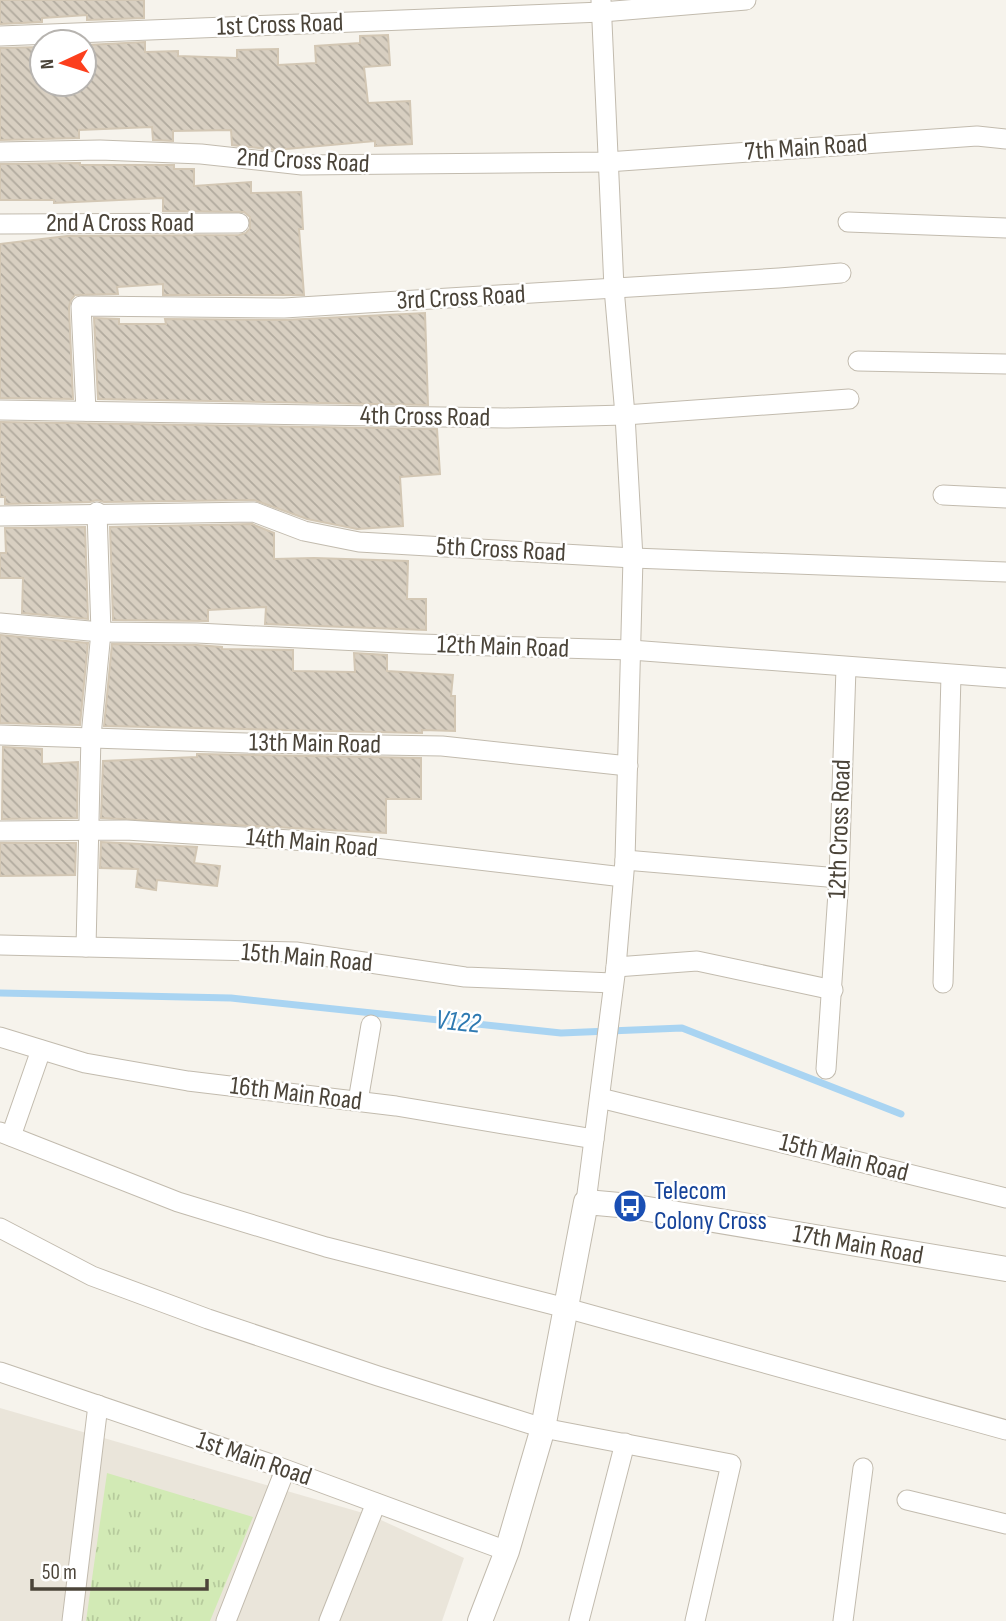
<svg xmlns="http://www.w3.org/2000/svg" width="1006" height="1621" font-family="'Sofia Sans Condensed',sans-serif">
<style>
.residential{fill:#eae5da}
.grass{fill:url(#grass-tufts)}
.lines{fill:none;stroke-linecap:round;stroke-linejoin:round}
.stream{stroke:#a9d4f2;stroke-width:7}
.building{fill:url(#building-back-hatch);stroke:#d3c7b4;stroke-width:2}
.minor-casing{stroke:#c2bbae;stroke-width:21}
.tertiary-casing{stroke:#c2bbae;stroke-width:26}
.minor{stroke:#fff;stroke-width:19}
.tertiary{stroke:#fff;stroke-width:24}
.labels{text-anchor:middle;dominant-baseline:central;stroke-width:5;stroke-linejoin:round;paint-order:stroke}
.street-label{font-size:26px;fill:#4b4439;stroke:#fff}
.transit-label{font-size:26px;fill:#164399;stroke:#fff;text-anchor:start}
.water-label{font-size:28px;font-style:italic;fill:#2e7ab2;stroke:#fff}
</style>
<defs>
<pattern id="grass-tufts" width="24" height="20" patternUnits="userSpaceOnUse" patternTransform="scale(1.75)"><rect width="24" height="20" fill="#d2eab5"/><path d="M3 7l-1-3M5 7V3M7 7l1-3M15 17l-1-3M17 17v-4M19 17l1-3" fill="none" stroke="#b6ca9c"/></pattern>
<pattern id="building-back-hatch" width="6" height="6" patternUnits="userSpaceOnUse" patternTransform="scale(1.75)"><rect width="6" height="6" fill="#d8cfc1"/><path d="M-1 5l2 2M0 0l6 6M5-1l2 2" fill="none" stroke="#b1aa9e"/></pattern>
</defs>
<rect width="100%" height="100%" fill="#f6f3ec"/>
<path class="residential" d="M0,1408l370,107 94,43 -22,63h-442z"/>
<path class="grass" d="M107,1473l146,44 -43,104h-124z"/>
<g class="lines">
<path class="stream" d="M0,993l231,5 330,35 121,-5 219,86"/>
</g>
<g class="building">
<path d="M0,0h144v18l-57,2v-5l-45,3v4l-42,2z"/>
<path d="M388,35l2,30 -26,2 4,36 42,-2 2,43 -37,2v-5l-100,9 -43,-5 -1,-15 -58,1v10l-20,-1 -1,-13 -73,3v8l-79,2v-92l42,-1v37h45v-39l58,-3v10l33,-1v5l59,2v-8l41,-1v16l38,-2 -1,-17 45,-3v-7z"/>
<path d="M80,163v2h94v4h20v17l57,-4v11l50,-1 2,37h-4l5,66h-141v-11l-46,3 1,7 -43,1 -4,5 -2,7 4,92 -73,-1v-154l67,-8 172,-1 7,-2 4,-5v-11l-6,-5 -81,-1v-13l-109,5v-3h-54v-36z"/>
<path d="M425,313l3,92 -330,-6 -4,-81 25,1v5h47l-1,-5 119,1z"/>
<path d="M0,422l437,7 3,45 -40,3 3,49 -46,3 -50,-10 -53,-19 -150,2 -7,-2 -7,2 -85,2v-7h-5z"/>
<path d="M252,524l22,9v26l40,-1 94,3 -1,38h19v31l-161,-6 1,-17 -58,3v11l-95,-1 -3,-93z"/>
<path d="M85,527l3,92 -66,-6 1,-35h-23v-25h6l-1,-25z"/>
<path d="M0,635l88,8 -8,82 -80,-2z"/>
<path d="M112,644l85,1 25,2v2l71,1v21l62,1 -1,-19 33,2v16l66,4 -2,21h4v35l-33,-1v3l-318,-7z"/>
<path d="M3,747l39,2v15l36,-2 -1,56 -75,1z"/>
<path d="M197,754l224,4v41h-35v34l-285,-15 2,-57 94,-4z"/>
<path d="M101,842l96,5 -3,16 26,3 -3,20 -60,-6 -1,10 -20,-3 2,-18 -38,-1z"/>
<path d="M0,843h76l-1,32 -75,1z"/>
</g>
<g class="lines">
<defs>
<g id="minor">
<path d="M0,36l602,-24 144,-12"/>
<path d="M0,152l100,-2 101,4 101,11 305,-3 370,-26 29,3"/>
<path d="M848,222l158,6"/>
<path d="M0,224l239,-1"/>
<path d="M858,361l148,3"/>
<path d="M0,410l505,8 120,-3 224,-16"/>
<path d="M86,411l-5,-105 203,2 495,-30 62,-5"/>
<path d="M943,495l63,3"/>
<path d="M0,516l254,-4 50,19 55,11 274,16 373,14"/>
<path d="M0,623l101,9 96,1 222,11 212,6 375,28"/>
<path d="M0,735l246,8 196,3 186,20"/>
<path d="M0,831l126,-1 198,12 299,35"/>
<path d="M625,860l214,18"/>
<path d="M0,945l296,7 169,25 148,6"/>
<path d="M86,947l5,-211 10,-104 -4,-120"/>
<path d="M616,967l81,-6 136,29"/>
<path d="M943,983l8,-308"/>
<path d="M0,1037l85,26 103,18 208,25 198,33"/>
<path d="M826,1069l13,-191 7,-210"/>
<path d="M600,1098l406,100"/>
<path d="M358,1101l13,-76"/>
<path d="M0,1132l178,70 148,45 240,61 440,122"/>
<path d="M11,1136l30,-86"/>
<path d="M586,1202l30,-235 9,-107 8,-302 -8,-143 -11,-127 -13,-288"/>
<path d="M0,1228l92,48 116,43 170,57 165,52 188,36 -36,157"/>
<path d="M0,1372l268,91 239,88"/>
<path d="M907,1500l99,24"/>
<path d="M72,1621l26,-216"/>
<path d="M226,1621l59,-151"/>
<path d="M329,1621l47,-118"/>
<path d="M579,1621l46,-178"/>
<path d="M843,1621l20,-153"/>
</g>
<path id="tertiary" d="M480,1621l27,-70 36,-123 43,-226 44,4 376,63"/>
</defs>
<use href="#minor" class="minor-casing"/>
<use href="#tertiary" class="tertiary-casing"/>
<use href="#minor" class="minor"/>
<use href="#tertiary" class="tertiary"/>
</g>
<defs>
<symbol id="bus-disc" viewBox="-11 -11 22 22"><circle r="9.5" fill="#1a4fb4" stroke="#fff"/><path d="M-5-6H5V4H4V6H2V4H-2V6H-4V4H-5ZM-3.5-4V0h7V-4ZM-3.5 1.2v1.5H-2V1.2ZM2 1.2v1.5H3.5V1.2Z" fill="#fff"/></symbol>
</defs>
<g fill-rule="evenodd">
<use href="#bus-disc" x="611" y="1187" width="38" height="38"/>
</g>
<g class="labels">
<g class="street-label">
<text transform="translate(280 25) rotate(-2)">1st Cross Road</text>
<text transform="translate(806 148) rotate(-4)">7th Main Road</text>
<text transform="translate(303 161) rotate(3)">2nd Cross Road</text>
<text x="120" y="223">2nd A Cross Road</text>
<text transform="translate(461 298) rotate(-3)">3rd Cross Road</text>
<text transform="translate(425 417) rotate(1)">4th Cross Road</text>
<text transform="translate(501 550) rotate(3)">5th Cross Road</text>
<text transform="translate(503 647) rotate(2)">12th Main Road</text>
<text transform="translate(315 744) rotate(1)">13th Main Road</text>
<text transform="translate(840 829) rotate(-88)">12th Cross Road</text>
<text transform="translate(312 843) rotate(5)">14th Main Road</text>
<text transform="translate(307 958) rotate(5)">15th Main Road</text>
<text transform="translate(296 1094) rotate(7)">16th Main Road</text>
<text transform="translate(844 1158) rotate(14)">15th Main Road</text>
<text transform="translate(858 1245) rotate(10)">17th Main Road</text>
<text transform="translate(254 1459) rotate(19)">1st Main Road</text>
</g>
<g class="transit-label">
<text x="654" y="1191">Telecom<tspan x="654" dy="30">Colony Cross</tspan></text>
</g>
<g class="water-label">
<text transform="translate(458 1022) rotate(6)">V122</text>
</g>
</g>
<g transform="translate(63 63) rotate(266)"><circle r="33" fill="#ffffff" stroke="#b7b4b0" stroke-width="2"/>
<path d="M0-5L12 26L0 18L-12 26Z" fill="#fc3f1d"/>
<text y="-10" font-size="19" font-weight="bold" text-anchor="middle" fill="#4b4439">N</text>
</g>
<path d="M32 1579v10h175v-10" fill="none" stroke="#4b4439" stroke-width="3.5"/>
<text x="42" y="1579" font-size="21" fill="#4b4439" stroke="#ffffff" stroke-width="5" paint-order="stroke">50 m</text>
</svg>
